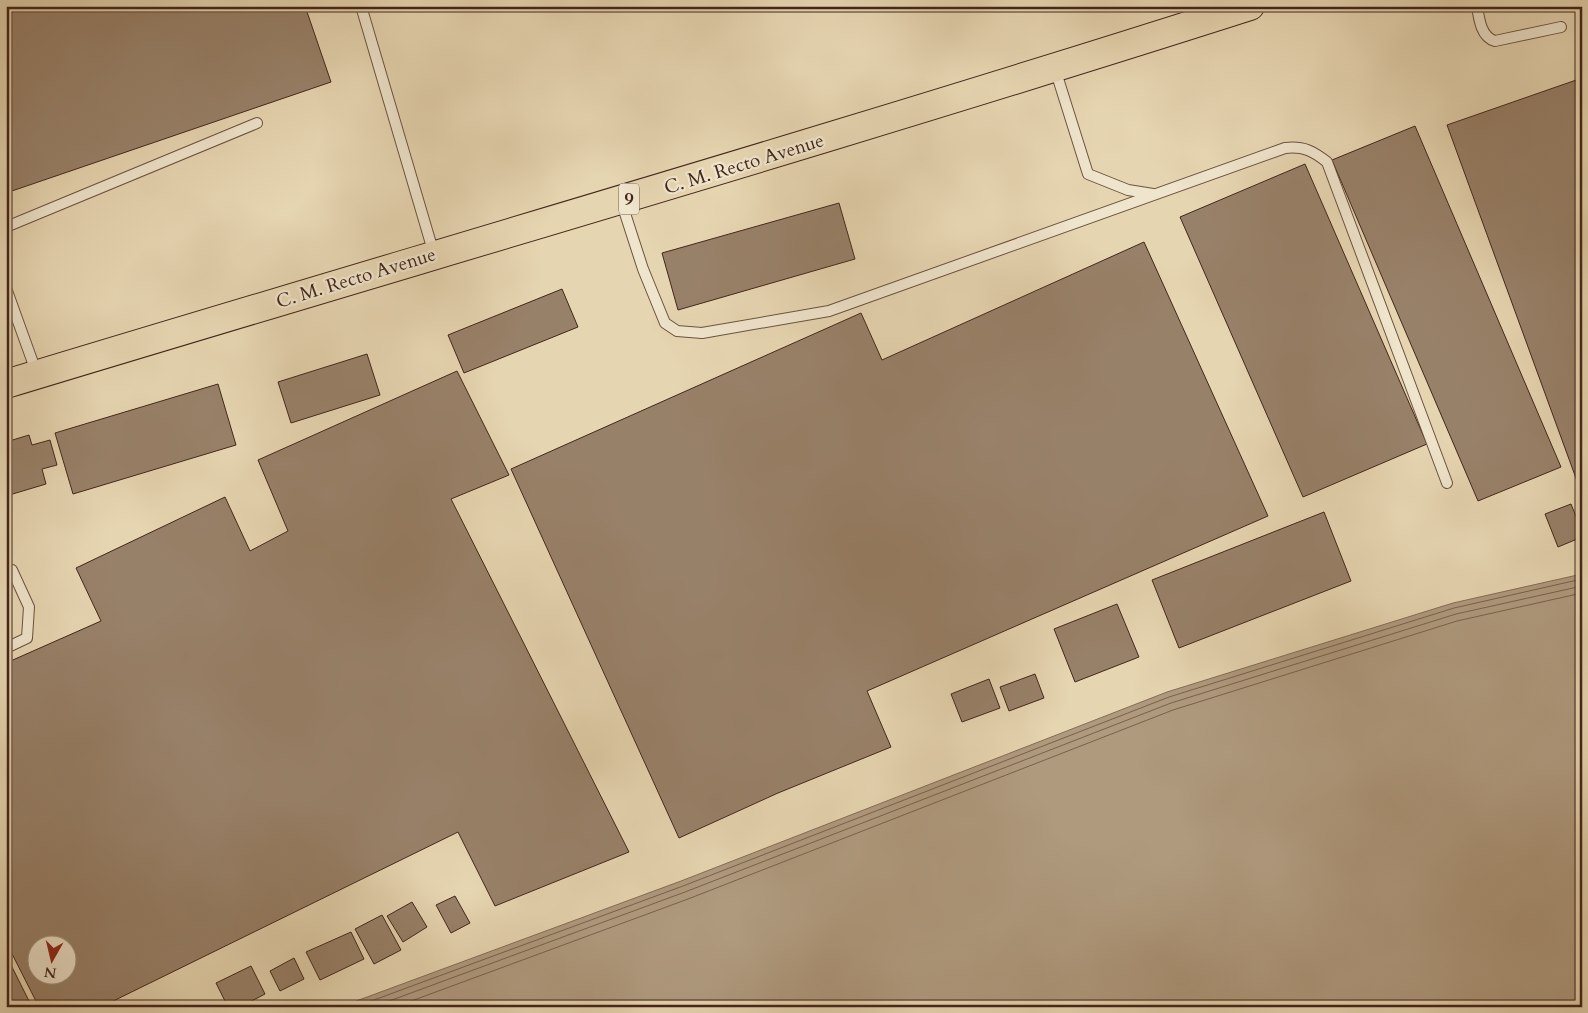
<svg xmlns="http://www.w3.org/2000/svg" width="1588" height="1013" font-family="Cardo,serif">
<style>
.water{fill:#af9a7e;stroke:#846c56}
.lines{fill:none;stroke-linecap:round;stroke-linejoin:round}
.shore{stroke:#79604c;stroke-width:1}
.building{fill:#988169;stroke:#43261b;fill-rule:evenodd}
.lane-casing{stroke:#6c5240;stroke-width:12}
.highway-casing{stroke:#43261b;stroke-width:30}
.lane{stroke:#efe4cc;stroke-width:10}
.highway{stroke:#e6d5b1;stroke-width:28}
.labels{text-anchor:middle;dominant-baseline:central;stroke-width:4.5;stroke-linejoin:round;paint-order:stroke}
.shield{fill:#efe4cc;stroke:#775f50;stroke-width:1}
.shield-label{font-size:18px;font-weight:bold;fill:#43261b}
.street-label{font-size:19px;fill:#43261b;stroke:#efe4cc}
</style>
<rect width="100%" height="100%" fill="#e6d5b1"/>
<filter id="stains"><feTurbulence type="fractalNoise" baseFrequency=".004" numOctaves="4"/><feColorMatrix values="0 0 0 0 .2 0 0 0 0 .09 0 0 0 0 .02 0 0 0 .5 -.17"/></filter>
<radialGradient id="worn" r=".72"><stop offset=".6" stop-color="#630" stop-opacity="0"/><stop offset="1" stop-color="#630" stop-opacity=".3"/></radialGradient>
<path class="water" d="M1582,574v433h-1242l341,-126 486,-189 286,-89z"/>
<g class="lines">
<g class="shore">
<path d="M355,1007l328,-121 486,-189 285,-89 128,-29"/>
<path d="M373,1007l312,-115 486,-189 285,-89 126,-28"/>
<path d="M395,1007l293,-108 485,-189 284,-89 125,-28"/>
</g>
</g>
<g class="building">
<path d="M6,6h299l26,76 -325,111z"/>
<path d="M1582,78v414h-1l-134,-367z"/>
<path d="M1415,126l146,341 -83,34 -146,-341z"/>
<path d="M1305,164l122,280 -124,53 -123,-280z"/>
<path d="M839,203l16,56 -177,51 -16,-57z"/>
<path d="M1144,242l124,274 -401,175 24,56 -113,46 -99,45 -168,-369 350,-156 21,47z"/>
<path d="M562,289l16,38 -114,46 -16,-38z"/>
<path d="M367,354l13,41 -89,28 -13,-41z"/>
<path d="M457,371l52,104 -58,24 178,353 -134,54 -37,-74 -357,175h-62l-33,-65v-279l95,-42 -25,-53 149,-71 25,54 38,-20 -30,-71zM38,946h30v30h-30z"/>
<path d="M218,384l18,61 -163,49 -18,-61z"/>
<path d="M29,435l3,10 18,-5 7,25 -15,4 4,15 -40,12v-54z"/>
<path d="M1571,504l11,27v6l-24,10 -13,-33z"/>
<path d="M1324,512l27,69 -172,67 -27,-68z"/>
<path d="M1117,604l22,53 -64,25 -21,-53z"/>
<path d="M1035,674l9,24 -35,13 -9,-24z"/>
<path d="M989,679l11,29 -38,14 -11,-28z"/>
<path d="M455,896l15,27 -19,10 -15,-28z"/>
<path d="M412,902l15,25 -24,15 -16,-26z"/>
<path d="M382,915l19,35 -27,14 -19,-35z"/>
<path d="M351,932l13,27 -44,21 -14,-28z"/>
<path d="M6,955l26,52h-26z"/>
<path d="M294,958l10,21 -24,12 -10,-20z"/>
<path d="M251,966l14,28 -25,13h-12l-12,-24z"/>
</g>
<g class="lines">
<defs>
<g id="lane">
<path d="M361,6l73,248"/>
<path d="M1477,6c2,13 4,31 18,35l66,-14"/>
<path d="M1055,69l33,105 40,16 25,4"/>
<path d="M621,201l22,68 22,54 12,8 25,2 127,-22 456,-163c19,-2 28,3 42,14l120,321"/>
<path d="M6,227l251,-104"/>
<path d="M6,288l31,86"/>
<path d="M6,648l21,-10 2,-31 -17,-37"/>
</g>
<path id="highway" d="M6,384c415,-126 831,-246 1244,-378"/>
</defs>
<use href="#lane" class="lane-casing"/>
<use href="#highway" class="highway-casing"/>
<use href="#lane" class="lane"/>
<use href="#highway" class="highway"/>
</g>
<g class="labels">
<rect class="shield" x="619" y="183.5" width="20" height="31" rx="4"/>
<g class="shield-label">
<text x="629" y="199">9</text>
</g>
<g class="street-label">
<text transform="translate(744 164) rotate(-17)">C. M. Recto Avenue</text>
<text transform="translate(356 278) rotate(-17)">C. M. Recto Avenue</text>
</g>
</g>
<rect width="1588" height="1013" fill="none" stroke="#e6d5b1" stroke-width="25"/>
<rect x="8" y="8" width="1573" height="998" fill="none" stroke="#43261b" stroke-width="2.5"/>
<rect x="12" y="12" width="1563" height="988" fill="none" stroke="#43261b"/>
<g transform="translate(52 960) rotate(188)"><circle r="24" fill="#efe4cc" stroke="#aa9885"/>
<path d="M0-4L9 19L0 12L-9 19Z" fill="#8f2418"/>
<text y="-8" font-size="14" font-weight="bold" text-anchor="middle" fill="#43261b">N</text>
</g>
<rect width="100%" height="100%" filter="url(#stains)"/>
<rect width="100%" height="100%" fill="url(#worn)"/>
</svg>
